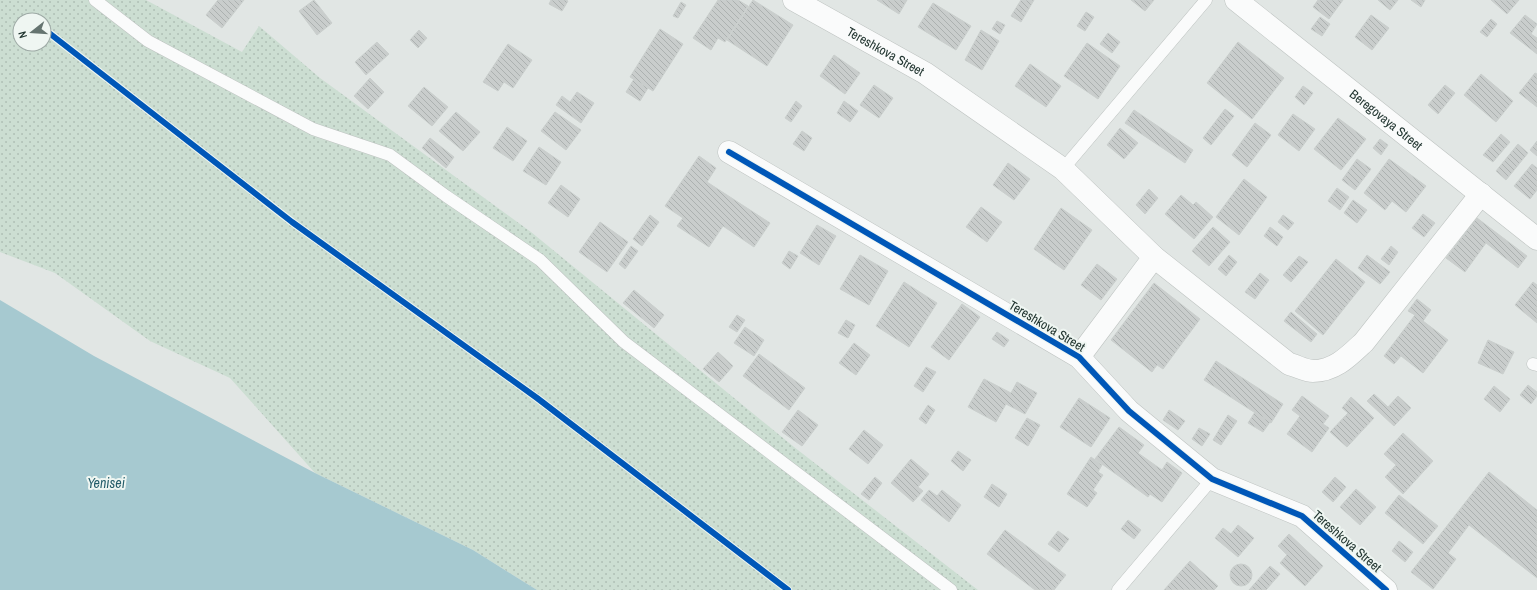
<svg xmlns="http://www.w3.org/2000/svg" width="1537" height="590" font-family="'Archivo Narrow',sans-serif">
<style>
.grass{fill:url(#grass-dots);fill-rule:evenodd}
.water{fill:#a6c9d0}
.building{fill:url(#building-back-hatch);stroke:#cacfcd}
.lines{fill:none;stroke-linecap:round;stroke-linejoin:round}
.service-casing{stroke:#bec3c1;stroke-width:13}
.minor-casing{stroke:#bec3c1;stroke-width:23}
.service{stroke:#fafbfb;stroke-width:12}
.minor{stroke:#fafbfb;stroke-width:22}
.cycleway-casing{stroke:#eff6f2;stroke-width:8}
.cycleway{stroke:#0057b8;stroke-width:6}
.labels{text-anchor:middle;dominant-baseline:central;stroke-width:4;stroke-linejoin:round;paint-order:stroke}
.street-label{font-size:13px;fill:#223631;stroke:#eff6f2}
.water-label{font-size:14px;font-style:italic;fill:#245d6a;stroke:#eff6f2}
</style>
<defs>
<pattern id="grass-dots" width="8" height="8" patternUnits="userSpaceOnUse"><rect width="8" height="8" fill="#ccded2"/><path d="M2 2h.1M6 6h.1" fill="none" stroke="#afbfb5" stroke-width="1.8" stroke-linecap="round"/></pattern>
<pattern id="building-back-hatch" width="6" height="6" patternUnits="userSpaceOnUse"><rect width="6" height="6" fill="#c9cdcc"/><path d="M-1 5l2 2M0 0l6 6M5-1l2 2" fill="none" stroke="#acb1b0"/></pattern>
</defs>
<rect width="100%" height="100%" fill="#e1e6e4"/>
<path class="grass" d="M0,0h146l96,52 17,-26 61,52 211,154 263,215 184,143h-441l-64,-40 -158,-77 -85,-95 -80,-37 -95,-68 -55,-21zM20,20h24v24h-24z"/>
<path class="water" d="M0,300l94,56 221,117 158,77 64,40h-537z"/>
<g class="building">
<path d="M218,0h26l-22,28 -16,-13z"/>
<path d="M314,0l18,23 -15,12 -18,-24z"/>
<path d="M551,0h15l2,1 -6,10 -13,-7z"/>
<path d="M718,0h20l10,6 -23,36 -7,-4 -7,12 -18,-12z"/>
<path d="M753,0l40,25 -26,41 -40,-26z"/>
<path d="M877,0h30l-8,14z"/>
<path d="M1021,0h13l-13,22 -10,-6z"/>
<path d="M1131,0h23l-9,11z"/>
<path d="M1318,0h25l-14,19 -16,-12z"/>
<path d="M1378,0h20l-8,10z"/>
<path d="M1411,0h14l-4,7z"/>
<path d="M1491,0h28l-12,14z"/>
<path d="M681,2l5,3 -8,13 -5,-2z"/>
<path d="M933,3l38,23 -15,24 -38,-23z"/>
<path d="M1086,12l8,5 -9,14 -8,-5z"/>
<path d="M1371,15l18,13 -17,22 -17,-13z"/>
<path d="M1525,15l12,9 -6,10 6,4v16l-27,-21z"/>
<path d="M1320,17l10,7 -8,12 -11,-7z"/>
<path d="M1491,19l6,5 -10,13 -7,-5z"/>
<path d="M997,21l8,4 -5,9 -8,-5z"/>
<path d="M660,29l23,15 -30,47 -23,-14z"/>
<path d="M419,30l8,8 -9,10 -8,-8z"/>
<path d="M981,30l18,11 -17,29 -17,-10z"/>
<path d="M1108,33l12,9 -8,11 -12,-9z"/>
<path d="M377,42l12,12 -23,21 -11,-13z"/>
<path d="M1238,42l46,36 -32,41 -45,-36z"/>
<path d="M1087,43l33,23 -22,33 -34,-23z"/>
<path d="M508,44l24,16 -19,28 -9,-6 -6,9 -15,-9z"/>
<path d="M834,55l26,18 -15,21 -25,-18z"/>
<path d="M1030,64l31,22 -15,21 -31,-21z"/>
<path d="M1535,73l2,1v33l-18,-14z"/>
<path d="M1481,74l32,27 -17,21 -32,-27z"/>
<path d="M370,78l14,14 -16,17 -14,-13z"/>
<path d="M634,79l14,9 -8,13 -14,-9z"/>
<path d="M874,85l19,13 -14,20 -19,-13z"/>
<path d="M1445,85l10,8 -17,21 -10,-9z"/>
<path d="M1303,86l10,7 -9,12 -9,-8z"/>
<path d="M424,87l24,20 -16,19 -24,-20z"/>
<path d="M577,92l17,11 -13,20 -25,-18 6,-9 8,6z"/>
<path d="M796,101l6,5 -11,16 -6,-4z"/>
<path d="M844,101l14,10 -8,11 -13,-9z"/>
<path d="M1225,109l9,7 -23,29 -8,-7z"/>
<path d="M1134,110l59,40 -8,13 -60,-40z"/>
<path d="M456,112l24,20 -17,19 -24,-20z"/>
<path d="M555,112l26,18 -15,20 -25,-19z"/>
<path d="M1293,114l22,15 -16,22 -21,-16z"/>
<path d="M1338,118l28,21 -25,31 -27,-21z"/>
<path d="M1255,123l16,12 -24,32 -15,-12z"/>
<path d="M507,127l20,14 -14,20 -20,-13z"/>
<path d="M1120,128l18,15 -14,16 -17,-14z"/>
<path d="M802,131l10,7 -8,13 -11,-7z"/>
<path d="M1501,134l9,8 -17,20 -10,-7z"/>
<path d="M430,138l24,19 -8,11 -24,-20z"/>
<path d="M1380,139l8,6 -7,10 -8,-7z"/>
<path d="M1537,141v15l-7,-6z"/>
<path d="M1518,144l10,9 -22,27 -10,-9z"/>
<path d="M539,147l22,15 -15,23 -23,-14z"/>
<path d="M699,156l17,12 -9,14 63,41 -16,24 -31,-21 -14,21 -32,-21 6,-8 -18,-12z"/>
<path d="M1357,159l14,10 -16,21 -13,-10z"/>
<path d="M1389,159l37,27 -20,26 -14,-11 -7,9 -21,-17z"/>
<path d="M1008,163l22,16 -16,21 -21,-15z"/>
<path d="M1532,164l5,4v22l-7,9 -16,-13z"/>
<path d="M1244,179l23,18 -28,38 -23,-18z"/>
<path d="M561,185l19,14 -12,18 -20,-14z"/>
<path d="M1337,188l12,9 -9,13 -12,-9z"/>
<path d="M1149,189l9,9 -13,16 -9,-9z"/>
<path d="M1181,195l12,10 3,-3 17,15 -19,22 -29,-25z"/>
<path d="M1353,200l14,10 -10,13 -13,-10z"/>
<path d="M981,207l21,15 -15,20 -21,-15z"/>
<path d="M1061,208l31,22 -28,40 -30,-21z"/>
<path d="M1423,214l12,9 -11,14 -12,-9z"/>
<path d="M650,215l9,7 -17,24 -9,-7z"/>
<path d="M1283,215l11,8 -6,7 -10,-8z"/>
<path d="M1477,218l50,38 -9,12 -32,-25 -21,29 -19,-14z"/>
<path d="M600,222l28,20 -21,30 -28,-20z"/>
<path d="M817,225l19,11 -17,29 -19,-12z"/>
<path d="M1213,227l17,15 -21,24 -17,-15z"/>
<path d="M1270,227l13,10 -6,9 -13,-10z"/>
<path d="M631,246l7,5 -13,18 -6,-5z"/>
<path d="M1391,246l7,6 -9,13 -8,-6z"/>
<path d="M789,251l9,5 -8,13 -8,-6z"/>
<path d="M860,255l28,16 -19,34 -29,-16z"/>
<path d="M1229,255l8,7 -11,14 -8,-7z"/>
<path d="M1367,255l23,17 -10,12 -22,-16z"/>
<path d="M1299,256l9,6 -17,20 -8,-7z"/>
<path d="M1336,259l29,23 -42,53 -28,-24z"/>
<path d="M1097,264l20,15 -16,21 -20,-15z"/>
<path d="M1260,273l9,7 -14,19 -10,-7z"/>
<path d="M904,282l33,21 -28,44 -33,-21z"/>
<path d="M1533,282l4,3v38l-22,-18z"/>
<path d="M1154,283l46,36 -37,50 -6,-4 -5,7 -41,-32z"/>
<path d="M634,290l30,25 -10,13 -31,-25z"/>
<path d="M1417,299l14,11 -8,11 25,19 -25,33 -22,-17 -7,8 -10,-8 31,-41 -7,-4z"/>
<path d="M962,304l18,13 -31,43 -18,-13z"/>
<path d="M1291,312l26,22 -6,8 -27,-21z"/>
<path d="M737,315l8,5 -8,12 -8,-5z"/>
<path d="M846,320l9,5 -7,13 -10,-5z"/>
<path d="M745,327l19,13 -10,16 -20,-13z"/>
<path d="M997,332l12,8 -5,7 -12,-8z"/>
<path d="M1488,340l26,12 -11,22 -25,-11z"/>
<path d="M854,343l16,12 -14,20 -17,-12z"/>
<path d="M718,352l15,14 -14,16 -16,-13z"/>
<path d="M759,354l46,34 -16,22 -46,-34z"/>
<path d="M1216,361l67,43 -12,19 -67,-43z"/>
<path d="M926,367l10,5 -13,20 -9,-6z"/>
<path d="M984,379l27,14 6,-11 20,11 -12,21 -19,-10 -10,18 -28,-15z"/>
<path d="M1528,385l9,7v4l-6,8 -11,-9z"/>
<path d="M1494,386l16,13 -10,13 -16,-13z"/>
<path d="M1374,394l14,13 10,-11 13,12 -17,18 -27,-25z"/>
<path d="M1302,396l27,20 -6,8 6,4 -17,24 -25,-18 13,-18 -8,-6z"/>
<path d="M1351,397l23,21 -27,29 -17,-15 18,-19 -6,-5z"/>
<path d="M1079,398l31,20 -19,29 -31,-20z"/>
<path d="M928,405l7,5 -9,14 -7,-5z"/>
<path d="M798,410l20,15 -16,21 -20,-14z"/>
<path d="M1169,410l16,11 -7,9 -15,-10z"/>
<path d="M1255,412l15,10 -7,10 -15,-9z"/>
<path d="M1228,415l9,6 -16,24 -8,-5z"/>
<path d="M1027,418l13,7 -12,21 -13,-8z"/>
<path d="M1119,427l25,18 -6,8 24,17 5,-8 15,11 -20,29 -12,-8 -2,3 -53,-38z"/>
<path d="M1199,428l11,6 -8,12 -10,-7z"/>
<path d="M864,430l19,15 -15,19 -19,-15z"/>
<path d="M1403,433l30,28 -30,33 -18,-17 11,-12 -12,-11z"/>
<path d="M958,451l13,9 -8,11 -12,-10z"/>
<path d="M1091,457l11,8 -4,7 5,3 -10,15 4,3 -10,14 -20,-13z"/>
<path d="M911,459l18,15 -11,13 5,4 -10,11 -22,-19z"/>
<path d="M1489,472l48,38v68l-68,-53 -21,28 8,6 -23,30 -22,-17z"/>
<path d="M875,477l7,6 -13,17 -8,-6z"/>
<path d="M1335,477l11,10 -13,15 -11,-10z"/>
<path d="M992,484l15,10 -8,13 -15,-10z"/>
<path d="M1356,489l20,18 -16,18 -20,-18z"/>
<path d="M929,490l8,6 5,-6 19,15 -12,17 -28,-22z"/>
<path d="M1399,495l39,31 -15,18 -38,-31z"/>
<path d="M1128,520l13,10 -7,9 -13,-10z"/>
<path d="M1238,525l16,13 -16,19 -23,-19 8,-10 8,6z"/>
<path d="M1005,530l61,45 -12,15h-19l-48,-36z"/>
<path d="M1058,531l11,8 -10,13 -11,-8z"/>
<path d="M1289,534l34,32 -18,20 -25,-23 7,-8 -9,-9z"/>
<path d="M1399,541l14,11 -8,10 -13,-11z"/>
<path d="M1190,561l28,25 -4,4h-50z"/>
<circle cx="1241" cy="575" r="11"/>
<path d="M1270,566l10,8 -14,16h-17z"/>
</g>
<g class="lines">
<defs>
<g id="service">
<path d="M95,0l53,41 165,88 77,26 56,41 94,64 84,82 327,248"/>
<path d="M1063,169l143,-169"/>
<path d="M1533,364l4,1"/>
<path d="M1118,590l94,-111"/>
</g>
<g id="minor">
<path id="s1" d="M794,0l131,73 138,96 91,88 -75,100"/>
<path id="s2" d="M1236,0l301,239"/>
<path d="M729,152l350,205 50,54 83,68 90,37 84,74"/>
<path d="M1154,257l135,107c8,2 17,7 24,7 22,0 36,-15 51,-29l117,-148"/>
</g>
</defs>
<use href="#service" class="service-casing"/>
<use href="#minor" class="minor-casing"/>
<use href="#service" class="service"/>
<use href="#minor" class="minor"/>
<defs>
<g id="cycleway">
<path d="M44,29l248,193 245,176 251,192"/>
<path d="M729,152l350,205 50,54 83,68 90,37 84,74"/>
</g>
</defs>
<use href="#cycleway" class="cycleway-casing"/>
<use href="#cycleway" class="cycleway"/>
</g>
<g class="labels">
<g class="street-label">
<text stroke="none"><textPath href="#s1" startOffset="105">Tereshkova Street</textPath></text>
<text stroke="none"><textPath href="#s2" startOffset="192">Beregovaya Street</textPath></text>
<text transform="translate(1047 326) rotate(31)">Tereshkova Street</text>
<text transform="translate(1347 541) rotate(41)">Tereshkova Street</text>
</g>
<g class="water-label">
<text x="106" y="483">Yenisei</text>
</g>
</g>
<g transform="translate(32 32) rotate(253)"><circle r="19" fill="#eff6f2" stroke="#9da9a5"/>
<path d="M0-3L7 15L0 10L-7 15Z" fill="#657470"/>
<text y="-6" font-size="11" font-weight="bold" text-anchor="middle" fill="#223631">N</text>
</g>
</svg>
